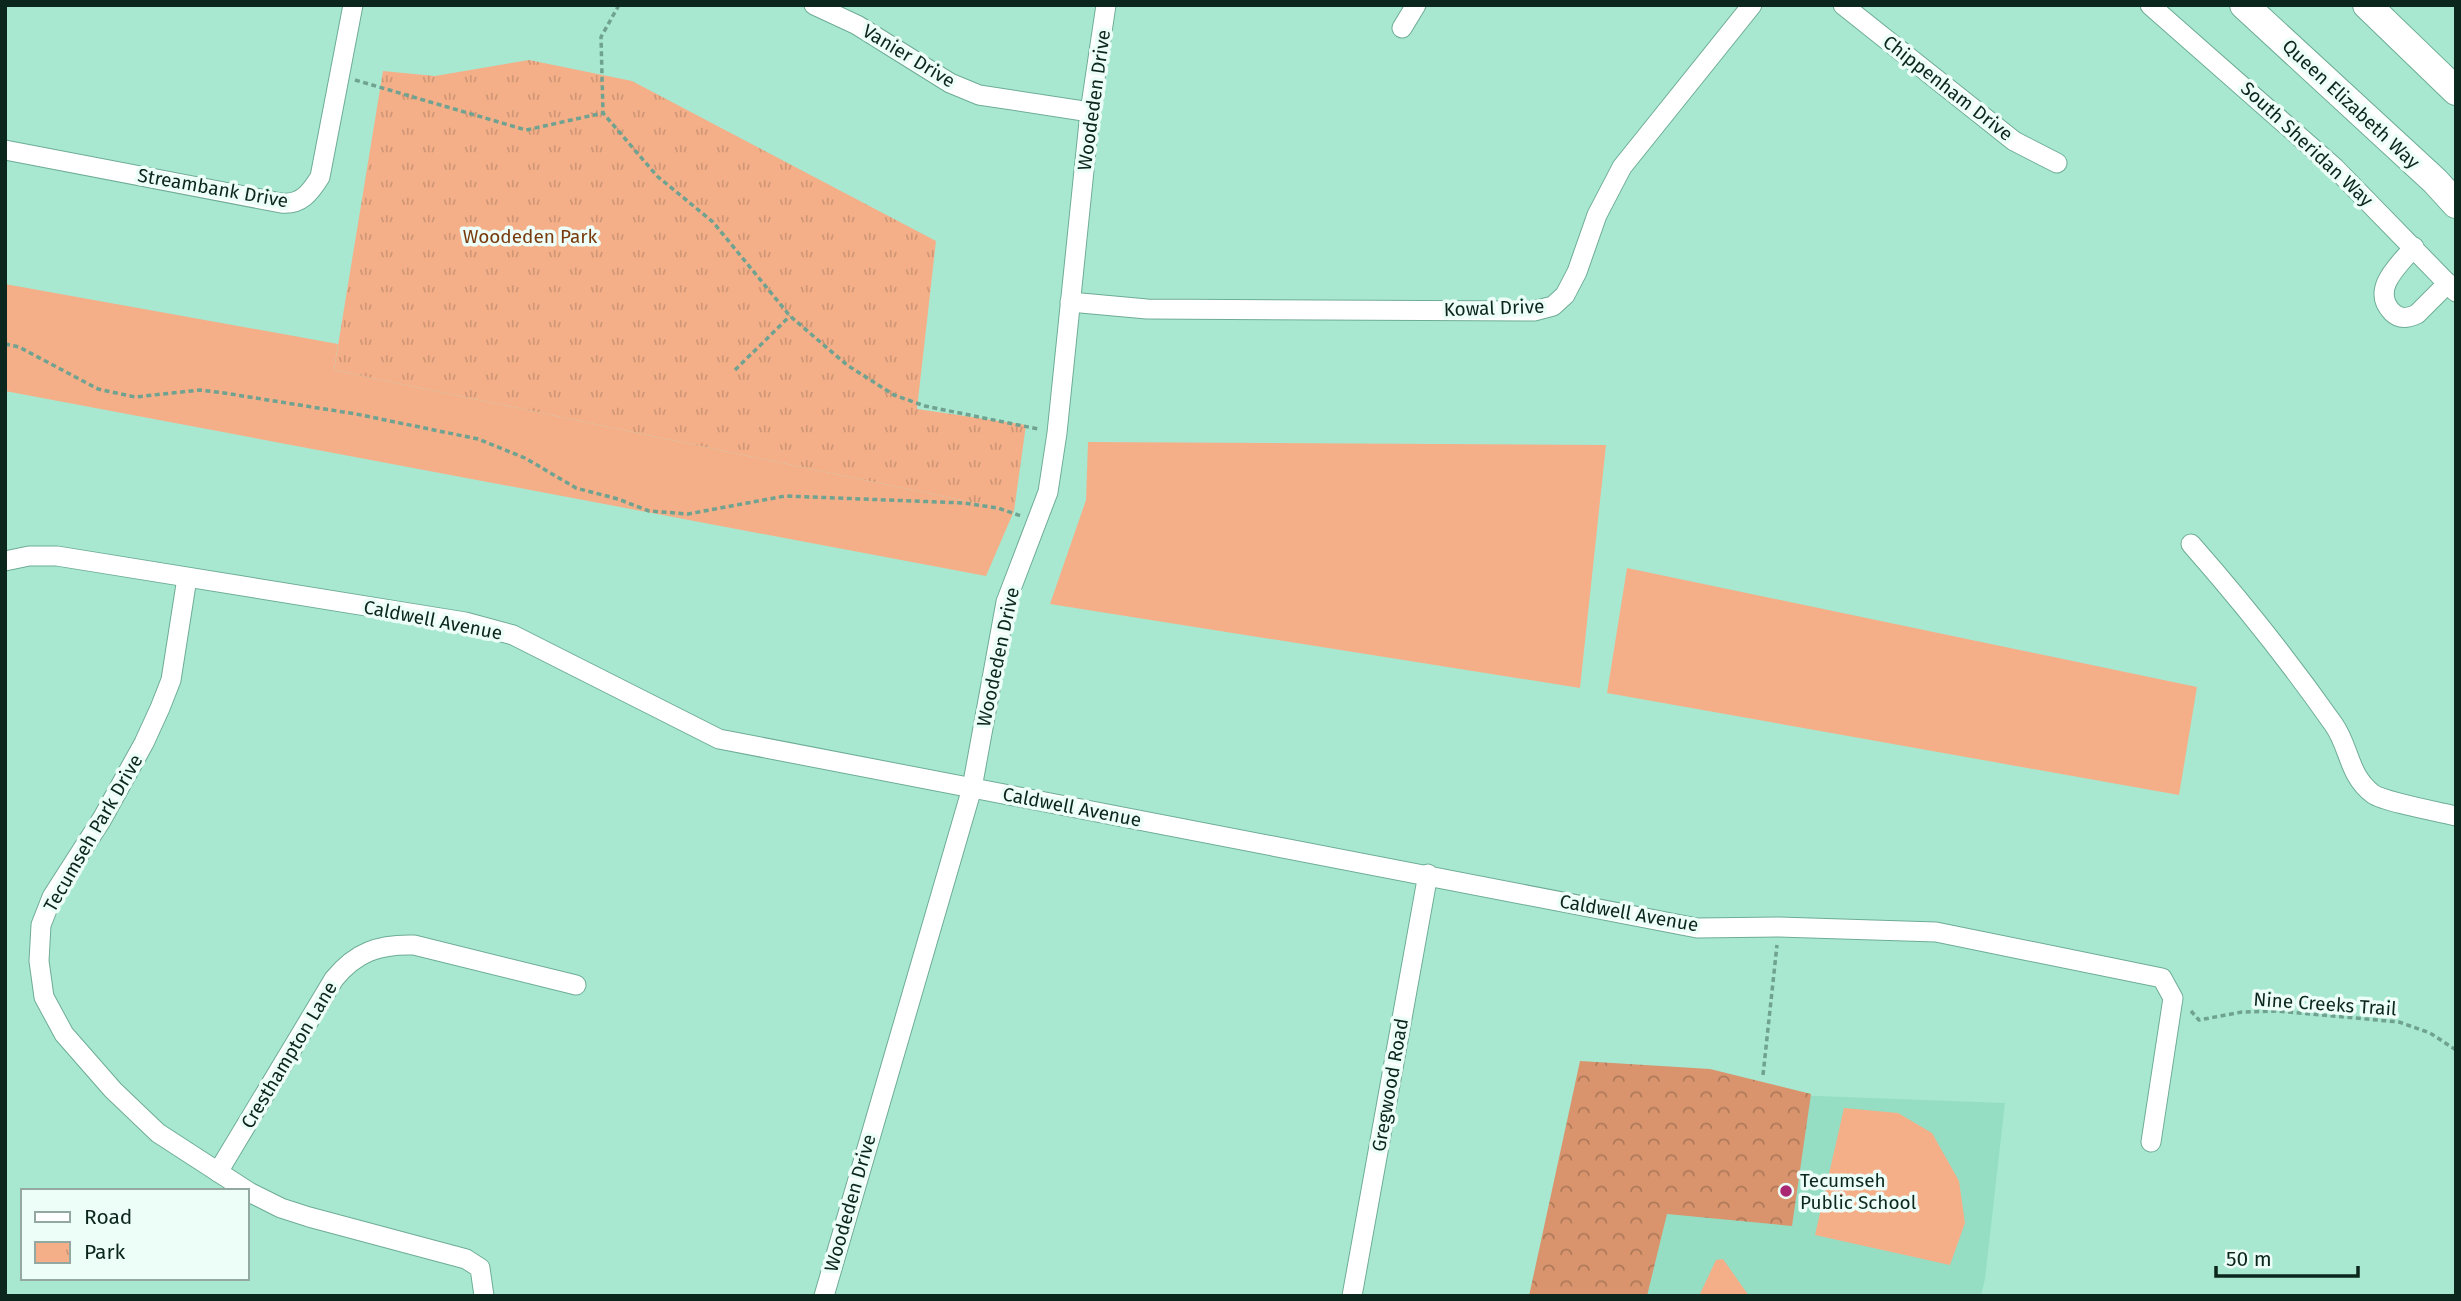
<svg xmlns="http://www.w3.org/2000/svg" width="2461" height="1301" font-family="'Fira Sans',sans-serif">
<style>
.built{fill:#95dec4}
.green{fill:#f4af88}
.forest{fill:url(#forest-crowns)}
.park{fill:url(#park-tufts)}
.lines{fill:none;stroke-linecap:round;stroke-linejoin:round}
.minor-casing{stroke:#6eac96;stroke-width:21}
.highway-casing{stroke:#6eac96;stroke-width:30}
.path{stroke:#6fa290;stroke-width:3.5;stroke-dasharray:5 3.5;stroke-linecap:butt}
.minor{stroke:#fff;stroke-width:19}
.highway{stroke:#fff;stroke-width:28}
.poi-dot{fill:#a92773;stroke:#ecfef7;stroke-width:2.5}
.labels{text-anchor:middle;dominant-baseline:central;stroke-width:7;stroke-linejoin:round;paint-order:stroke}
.street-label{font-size:19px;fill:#0b261d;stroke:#ecfef7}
.park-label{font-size:19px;fill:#793a0d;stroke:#ecfef7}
.poi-label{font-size:19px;fill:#0b261d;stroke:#ecfef7;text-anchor:start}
</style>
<defs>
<pattern id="forest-crowns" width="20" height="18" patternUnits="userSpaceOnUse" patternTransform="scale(1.75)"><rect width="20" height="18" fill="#d9946d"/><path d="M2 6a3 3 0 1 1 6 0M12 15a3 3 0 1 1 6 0" fill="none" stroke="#ae7959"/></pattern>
<pattern id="park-tufts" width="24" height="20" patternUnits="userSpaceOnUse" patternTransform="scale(1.75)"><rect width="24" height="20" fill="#f4af88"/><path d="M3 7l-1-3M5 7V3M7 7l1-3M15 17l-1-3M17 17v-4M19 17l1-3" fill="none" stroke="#d09675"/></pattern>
</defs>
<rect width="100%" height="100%" fill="#a8e8d1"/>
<path class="built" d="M1765,1094l240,9 -20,176 -4,17h-413z"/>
<g class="green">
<path d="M5,284l333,60 -4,26 680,141 -28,65 -981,-185z"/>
<path d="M1088,442l518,3 -26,243 -530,-84 36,-104z"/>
<path d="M1627,568l570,119 -18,108 -572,-102z"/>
<path d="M1844,1108l54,5 34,20 27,48 6,42 -15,42 -135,-30z"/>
<path d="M1723,1259l26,37h-50l17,-36z"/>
</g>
<path class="forest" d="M1580,1061l130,8 101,25 -19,132 -125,-12 -20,82h-118z"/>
<path class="park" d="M529,60l103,21 304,160 -19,168 109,16 -12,86 -680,-141 49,-299 52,5z"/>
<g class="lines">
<defs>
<g id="minor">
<path d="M814,5l43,20 93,58 29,12 111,17"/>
<path d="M1843,5l171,136 43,22"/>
<path d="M2150,5l185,163 121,124"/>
<path d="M1402,28l14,-23"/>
<path d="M5,150l276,53c20,2 29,-10 39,-26l33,-172"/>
<path d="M2414,247c-15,18 -44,42 -22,65 8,8 16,6 25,2l31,-31"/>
<path d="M1070,302l77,7 387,2 19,-5 12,-11 12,-23 20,-57 25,-48 130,-162"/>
<path d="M2191,544c51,58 99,118 143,181 16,23 14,50 39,69 12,8 66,18 83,22"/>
<path d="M5,561l24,-5h28l408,66 48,13 206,104 978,189 82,-1 157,5 226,46 11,20 -22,144"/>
<path d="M187,578l-16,102 -11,28 -16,35 -42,76 -50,78 -11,28 -2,36 5,36 20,37 49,56 45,43 91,59 32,16 28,9 157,42 14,9 4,28"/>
<path d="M218,1172l116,-193c22,-27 45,-35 80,-34l162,40"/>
<path d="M824,1296l148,-508 34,-186 42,-110 9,-59 33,-321 16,-107"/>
<path d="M1352,1296l76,-422"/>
</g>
<g id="highway">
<path d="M2244,5l191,176 21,23"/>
<path d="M2367,5l89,86"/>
</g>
</defs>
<use href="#minor" class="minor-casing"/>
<use href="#highway" class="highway-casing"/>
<g class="path">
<path d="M619,5l-18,32 2,76 54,63 56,46 77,94 57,49 47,30 31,11 113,23"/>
<path d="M355,80l171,50 77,-17"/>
<path d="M5,344l14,3 79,42 37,8 65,-7 24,3 132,21 122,25 47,19 51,30 42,11 31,12 39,3 97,-18 179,7 34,5 23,8"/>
<path d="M735,370l55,-54"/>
<path d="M2191,1011l8,9 43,-8 35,-1 122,11 31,11 26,17"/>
<path d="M1763,1075l14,-130"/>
</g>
<use href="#minor" class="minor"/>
<use href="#highway" class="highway"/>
</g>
<circle class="poi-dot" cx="1786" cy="1191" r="7"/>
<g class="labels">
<g class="street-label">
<text transform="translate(909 56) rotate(31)">Vanier Drive</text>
<text transform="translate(1948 88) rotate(38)">Chippenham Drive</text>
<text transform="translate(1094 100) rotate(-82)">Woodeden Drive</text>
<text transform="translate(2351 104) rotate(43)">Queen Elizabeth Way</text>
<text transform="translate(2307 144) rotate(43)">South Sheridan Way</text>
<text transform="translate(213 188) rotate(10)">Streambank Drive</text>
<text transform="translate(1494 308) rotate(-2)">Kowal Drive</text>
<text transform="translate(433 620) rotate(11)">Caldwell Avenue</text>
<text transform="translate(998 657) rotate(-78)">Woodeden Drive</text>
<text transform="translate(1072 807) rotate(11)">Caldwell Avenue</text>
<text transform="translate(93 833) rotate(-60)">Tecumseh Park Drive</text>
<text transform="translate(1629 913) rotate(10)">Caldwell Avenue</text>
<text transform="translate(2325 1004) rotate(4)">Nine Creeks Trail</text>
<text transform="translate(289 1055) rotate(-59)">Cresthampton Lane</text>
<text transform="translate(1390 1085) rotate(-80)">Gregwood Road</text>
<text transform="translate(850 1203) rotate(-74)">Woodeden Drive</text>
</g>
<g class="park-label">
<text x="530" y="236">Woodeden Park</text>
</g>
<g class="poi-label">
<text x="1800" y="1180">Tecumseh<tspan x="1800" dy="22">Public School</tspan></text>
</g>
</g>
<rect width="2461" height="1301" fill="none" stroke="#0b261d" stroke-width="14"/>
<rect x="21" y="1189" width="228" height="91" fill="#ecfef7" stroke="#92a8a0" stroke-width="2"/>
<rect x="35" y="1212" width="35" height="10" fill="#ffffff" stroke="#92a8a0" stroke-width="2"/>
<text x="84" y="1224" font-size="21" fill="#0b261d">Road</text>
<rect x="35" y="1242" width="35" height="21" fill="url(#park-tufts)" stroke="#92a8a0" stroke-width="2"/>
<text x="84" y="1259" font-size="21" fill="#0b261d">Park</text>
<path d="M2216 1266v10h142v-10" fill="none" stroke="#0b261d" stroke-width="3.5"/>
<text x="2226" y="1266" font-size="21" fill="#0b261d" stroke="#ecfef7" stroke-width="5" paint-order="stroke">50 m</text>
</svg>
